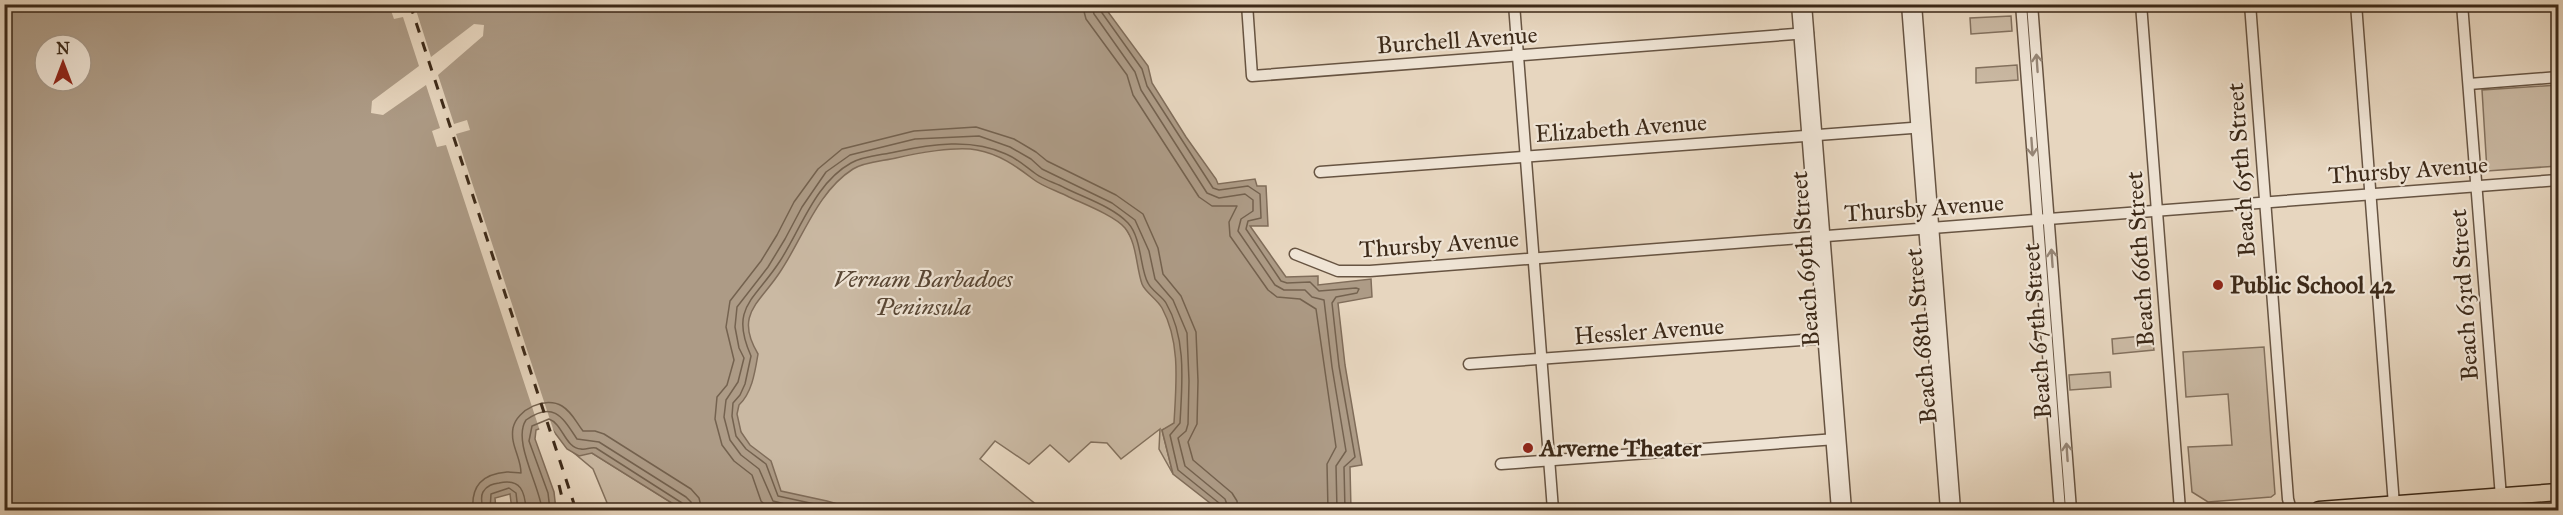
<svg xmlns="http://www.w3.org/2000/svg" width="2563" height="515" font-family="'IM FELL Great Primer',serif">
<style>
.green{fill:#cab9a3;stroke:#83715e;stroke-width:1.5}
.water{fill:#ad9b86;stroke:#806d5a;stroke-width:1.5;fill-rule:evenodd}
.pier{fill:#e7d6bf}
.lines{fill:none;stroke-linecap:round;stroke-linejoin:round}
.shore{stroke:#74624f;stroke-width:1.5}
.minor-casing{stroke:#675442;stroke-width:13}
.primary-casing{stroke:#3c2918;stroke-width:19}
.minor{stroke:#efe4d5;stroke-width:10}
.primary{stroke:#e7d6bf;stroke-width:16}
.rail{stroke:#3c2918;stroke-width:3;stroke-dasharray:10 10;stroke-linecap:butt}
.oneway{stroke:#968676}
.poi-dot{fill:#8f2418;stroke:#efe4d5;stroke-width:2}
.labels{text-anchor:middle;dominant-baseline:central;stroke-width:4.5;stroke-linejoin:round;paint-order:stroke}
.street-label{font-size:24px;fill:#3c2918;stroke:#efe4d5}
.park-label{font-size:24px;font-style:italic;fill:#584634;stroke:#efe4d5}
.poi-label{font-size:24px;font-weight:bold;fill:#3c2918;stroke:#efe4d5;text-anchor:start}
</style>
<rect width="100%" height="100%" fill="#e7d6bf"/>
<filter id="stains"><feTurbulence type="fractalNoise" baseFrequency=".00333" numOctaves="4"/><feColorMatrix values="0 0 0 0 .2 0 0 0 0 .09 0 0 0 0 .02 0 0 0 .5 -.17"/></filter>
<radialGradient id="worn" r=".72"><stop offset=".6" stop-color="#630" stop-opacity="0"/><stop offset="1" stop-color="#630" stop-opacity=".3"/></radialGradient>
<g class="green">
<path d="M2011,16l1,15 -41,3 -1,-16z"/>
<path d="M2017,65l1,15 -42,3v-15z"/>
<path d="M2558,85v81l-71,5 -5,-81z"/>
<path d="M920,145h60l131,58 64,109 4,111 -17,7 11,44 -14,-25 1,-20 -39,30 -14,-16 -16,-1 -22,20 -19,-17 -21,19 -34,-23 -15,18 63,51h-225l-39,-9 -53,-96 9,-80 50,-79 66,-84z"/>
<path d="M2152,335l2,15 -41,4 -1,-15z"/>
<path d="M2264,347l11,147 -4,3 -63,5 -16,-10 -4,-45 44,-2 -4,-51 -42,3 -3,-45z"/>
<path d="M2110,372l1,15 -41,3 -1,-15z"/>
<path d="M574,453h18l91,57h-73l-17,-41z"/>
</g>
<path class="water" d="M4,5h1099l45,61 4,17 34,54 30,42 2,5 37,-5 2,7h9l2,40h-18l36,51 32,-1v9l53,-6 1,18 -34,6 7,62 17,100 -12,2 1,43h-132l-46,-36 -11,-44 12,-7c2,-38 7,-80 -12,-115 -5,-9 -17,-16 -20,-24 -6,-17 -5,-41 -17,-56 -10,-12 -41,-24 -56,-31 -11,-6 -26,-10 -36,-18 -17,-13 -34,-25 -56,-29 -20,-4 -61,3 -81,8 -13,3 -32,4 -43,11 -36,23 -50,69 -73,103 -20,31 -46,42 -22,82 -3,18 -6,39 -19,51l-2,9 4,18 9,13 21,16 10,30 46,10 31,9h-175l-91,-57 -13,3 -12,-7 -18,-24 -13,5 -1,9 19,53 2,18h-44l-2,-16 -15,4 1,12h-491zM45,45h36v36h-36z"/>
<path class="pier" d="M389,5h34l-1,2 -6,3 15,47 43,-33 10,1 -1,11 -45,39 16,49 13,-4 3,10 -14,4 99,301 -6,-7 -9,3 -94,-286 -9,2 -5,-16 8,-3 -14,-43 -43,30 -12,-2 1,-12 47,-35 -16,-49 -9,2z"/>
<g class="lines">
<g class="shore">
<path d="M1082,4l4,15 41,56 6,20 66,102 13,9h25l-8,16 1,14 38,54 9,7 23,2 16,10 20,138 -9,17 1,46"/>
<path d="M1091,4l3,10 41,58 6,18 66,103 12,5 26,-4 8,6v11l-12,8 -3,12 37,54 9,5h21l7,7 12,3 8,67 14,84 -10,15 1,44"/>
<path d="M1099,4l1,6 42,59 5,17 66,102 6,2 29,-4 12,8 1,24 -13,3 -2,8 35,52 6,2 23,-1 9,9 37,-3 3,1 -2,4 -21,4 -4,6 7,63 16,91 -11,10 1,43"/>
<path d="M473,510c-2,-24 9,-36 34,-38 5,0 10,1 14,1 0,-16 -11,-28 -8,-45 4,-19 33,-32 49,-22 10,6 14,16 21,25h12l9,3 87,55 8,9 3,12"/>
<path d="M483,510c-1,-6 -3,-13 0,-18 4,-7 10,-8 16,-9 22,-5 26,9 27,27"/>
<path d="M490,510l1,-16 18,-6 7,5 2,17"/>
<path d="M542,510c-2,-24 -30,-69 -16,-90 28,-20 37,-2 51,19l22,3 87,55 5,5 2,8"/>
<path d="M550,510l-2,-17 -19,-52 3,-15 17,-7c14,5 16,29 32,30 5,1 9,-2 15,-1l86,55 3,7"/>
<path d="M770,510l-9,-9 -9,-26 -18,-14 -12,-16 -7,-26 2,-22 10,-12 7,-25 -8,-33 4,-26 31,-40 16,-26 17,-33 24,-33 24,-20 72,-18 62,-4 38,12 22,13 11,9 69,34 27,19 15,34 5,26 18,22 15,36 2,49 -1,43 -9,18 5,18 39,33 5,8 1,9"/>
<path d="M808,510l-35,-9 -14,-32 -18,-14 -11,-15 -6,-23 2,-17 12,-18 6,-24 -5,-10 -4,-21 2,-20 31,-40 17,-28 17,-32 24,-35 24,-17 65,-16 64,-3 31,11 21,12 11,10 70,34 23,17 14,31 6,28 18,21 14,33 2,48 -1,43 -2,7 -8,7 7,28 40,33 4,11"/>
<path d="M842,510l-64,-14 -12,-32 -20,-15 -10,-13 -4,-20 1,-13 7,-8 5,-11 6,-28c-22,-49 4,-56 29,-95 21,-32 35,-78 71,-98 12,-7 31,-8 44,-11 36,-8 77,-14 111,2 12,5 20,13 30,20 8,6 20,9 29,14 20,10 48,19 63,35 14,15 12,47 20,60 4,8 14,13 18,20 21,36 16,81 14,120l-10,12 8,35 41,33 3,7"/>
</g>
<defs>
<g id="minor">
<path d="M1247,4l5,72 556,-43"/>
<path d="M1514,4l39,506"/>
<path d="M1797,4l40,506"/>
<path d="M1806,4l40,506"/>
<path d="M1907,4l39,506"/>
<path d="M1916,4l39,506"/>
<path d="M2021,4l39,506"/>
<path d="M2032,4l39,506"/>
<path d="M2141,4l39,506"/>
<path d="M2250,4l38,495 3,11"/>
<path d="M2356,4l38,501"/>
<path d="M2462,4l40,506"/>
<path d="M2469,84l89,-7"/>
<path d="M1320,172l605,-45"/>
<path d="M1295,254l43,17h32l1188,-91"/>
<path d="M1469,364l360,-26"/>
<path d="M1501,464l335,-25"/>
</g>
<path id="primary" d="M2319,510l239,-18"/>
</defs>
<use href="#minor" class="minor-casing"/>
<use href="#primary" class="primary-casing"/>
<use href="#minor" class="minor"/>
<use href="#primary" class="primary"/>
<g class="rail">
<path d="M410,4l166,506"/>
<path d="M559,485l6,25"/>
</g>
</g>
<defs><path id="oneway-shaft" d="M-6 0H5M1.5-3L5.5 0L1.5 3" fill="none" stroke-width="1.6" stroke-linecap="round" stroke-linejoin="round" transform="scale(1.5)"/></defs>
<g class="oneway">
<use href="#oneway-shaft" transform="translate(2037 63) rotate(-94)"/>
<use href="#oneway-shaft" transform="translate(2032 147) rotate(86)"/>
<use href="#oneway-shaft" transform="translate(2052 258) rotate(-94)"/>
<use href="#oneway-shaft" transform="translate(2067 452) rotate(-94)"/>
</g>
<g class="poi-dot">
<circle cx="2218" cy="285" r="6"/>
<circle cx="1528" cy="448" r="6"/>
</g>
<g class="labels">
<g class="street-label">
<text transform="translate(1457 40) rotate(-4)">Burchell Avenue</text>
<text transform="translate(1621 128) rotate(-4)">Elizabeth Avenue</text>
<text transform="translate(2241 170) rotate(-94)">Beach 65th Street</text>
<text transform="translate(2408 170) rotate(-4)">Thursby Avenue</text>
<text transform="translate(1924 208) rotate(-4)">Thursby Avenue</text>
<text transform="translate(1439 244) rotate(-4)">Thursby Avenue</text>
<text transform="translate(1805 259) rotate(-94)">Beach 69th Street</text>
<text transform="translate(2140 259) rotate(-94)">Beach 66th Street</text>
<text transform="translate(2464 295) rotate(-94)">Beach 63rd Street</text>
<text transform="translate(1649 331) rotate(-4)">Hessler Avenue</text>
<text transform="translate(2037 331) rotate(-94)">Beach 67th Street</text>
<text transform="translate(1921 336) rotate(-95)">Beach 68th Street</text>
</g>
<g class="park-label">
<text x="923" y="279">Vernam Barbadoes<tspan x="923" dy="28">Peninsula</tspan></text>
</g>
<g class="poi-label">
<text x="2230" y="285">Public School 42</text>
<text x="1540" y="448">Arverne Theater</text>
</g>
</g>
<rect width="2563" height="515" fill="none" stroke="#e7d6bf" stroke-width="24"/>
<rect x="6" y="6" width="2551" height="503" fill="none" stroke="#3c2918" stroke-width="3"/>
<rect x="12" y="12" width="2539" height="491" fill="none" stroke="#3c2918" stroke-width="1.5"/>
<g transform="translate(63 63)"><circle r="28" fill="#efe4d5" stroke="#a79989" stroke-width="1.5"/>
<path d="M0-4.5L10 22L0 15L-10 22Z" fill="#8f2418"/>
<text y="-9" font-size="16" font-weight="bold" text-anchor="middle" fill="#3c2918">N</text>
</g>
<rect width="100%" height="100%" filter="url(#stains)"/>
<rect width="100%" height="100%" fill="url(#worn)"/>
</svg>
